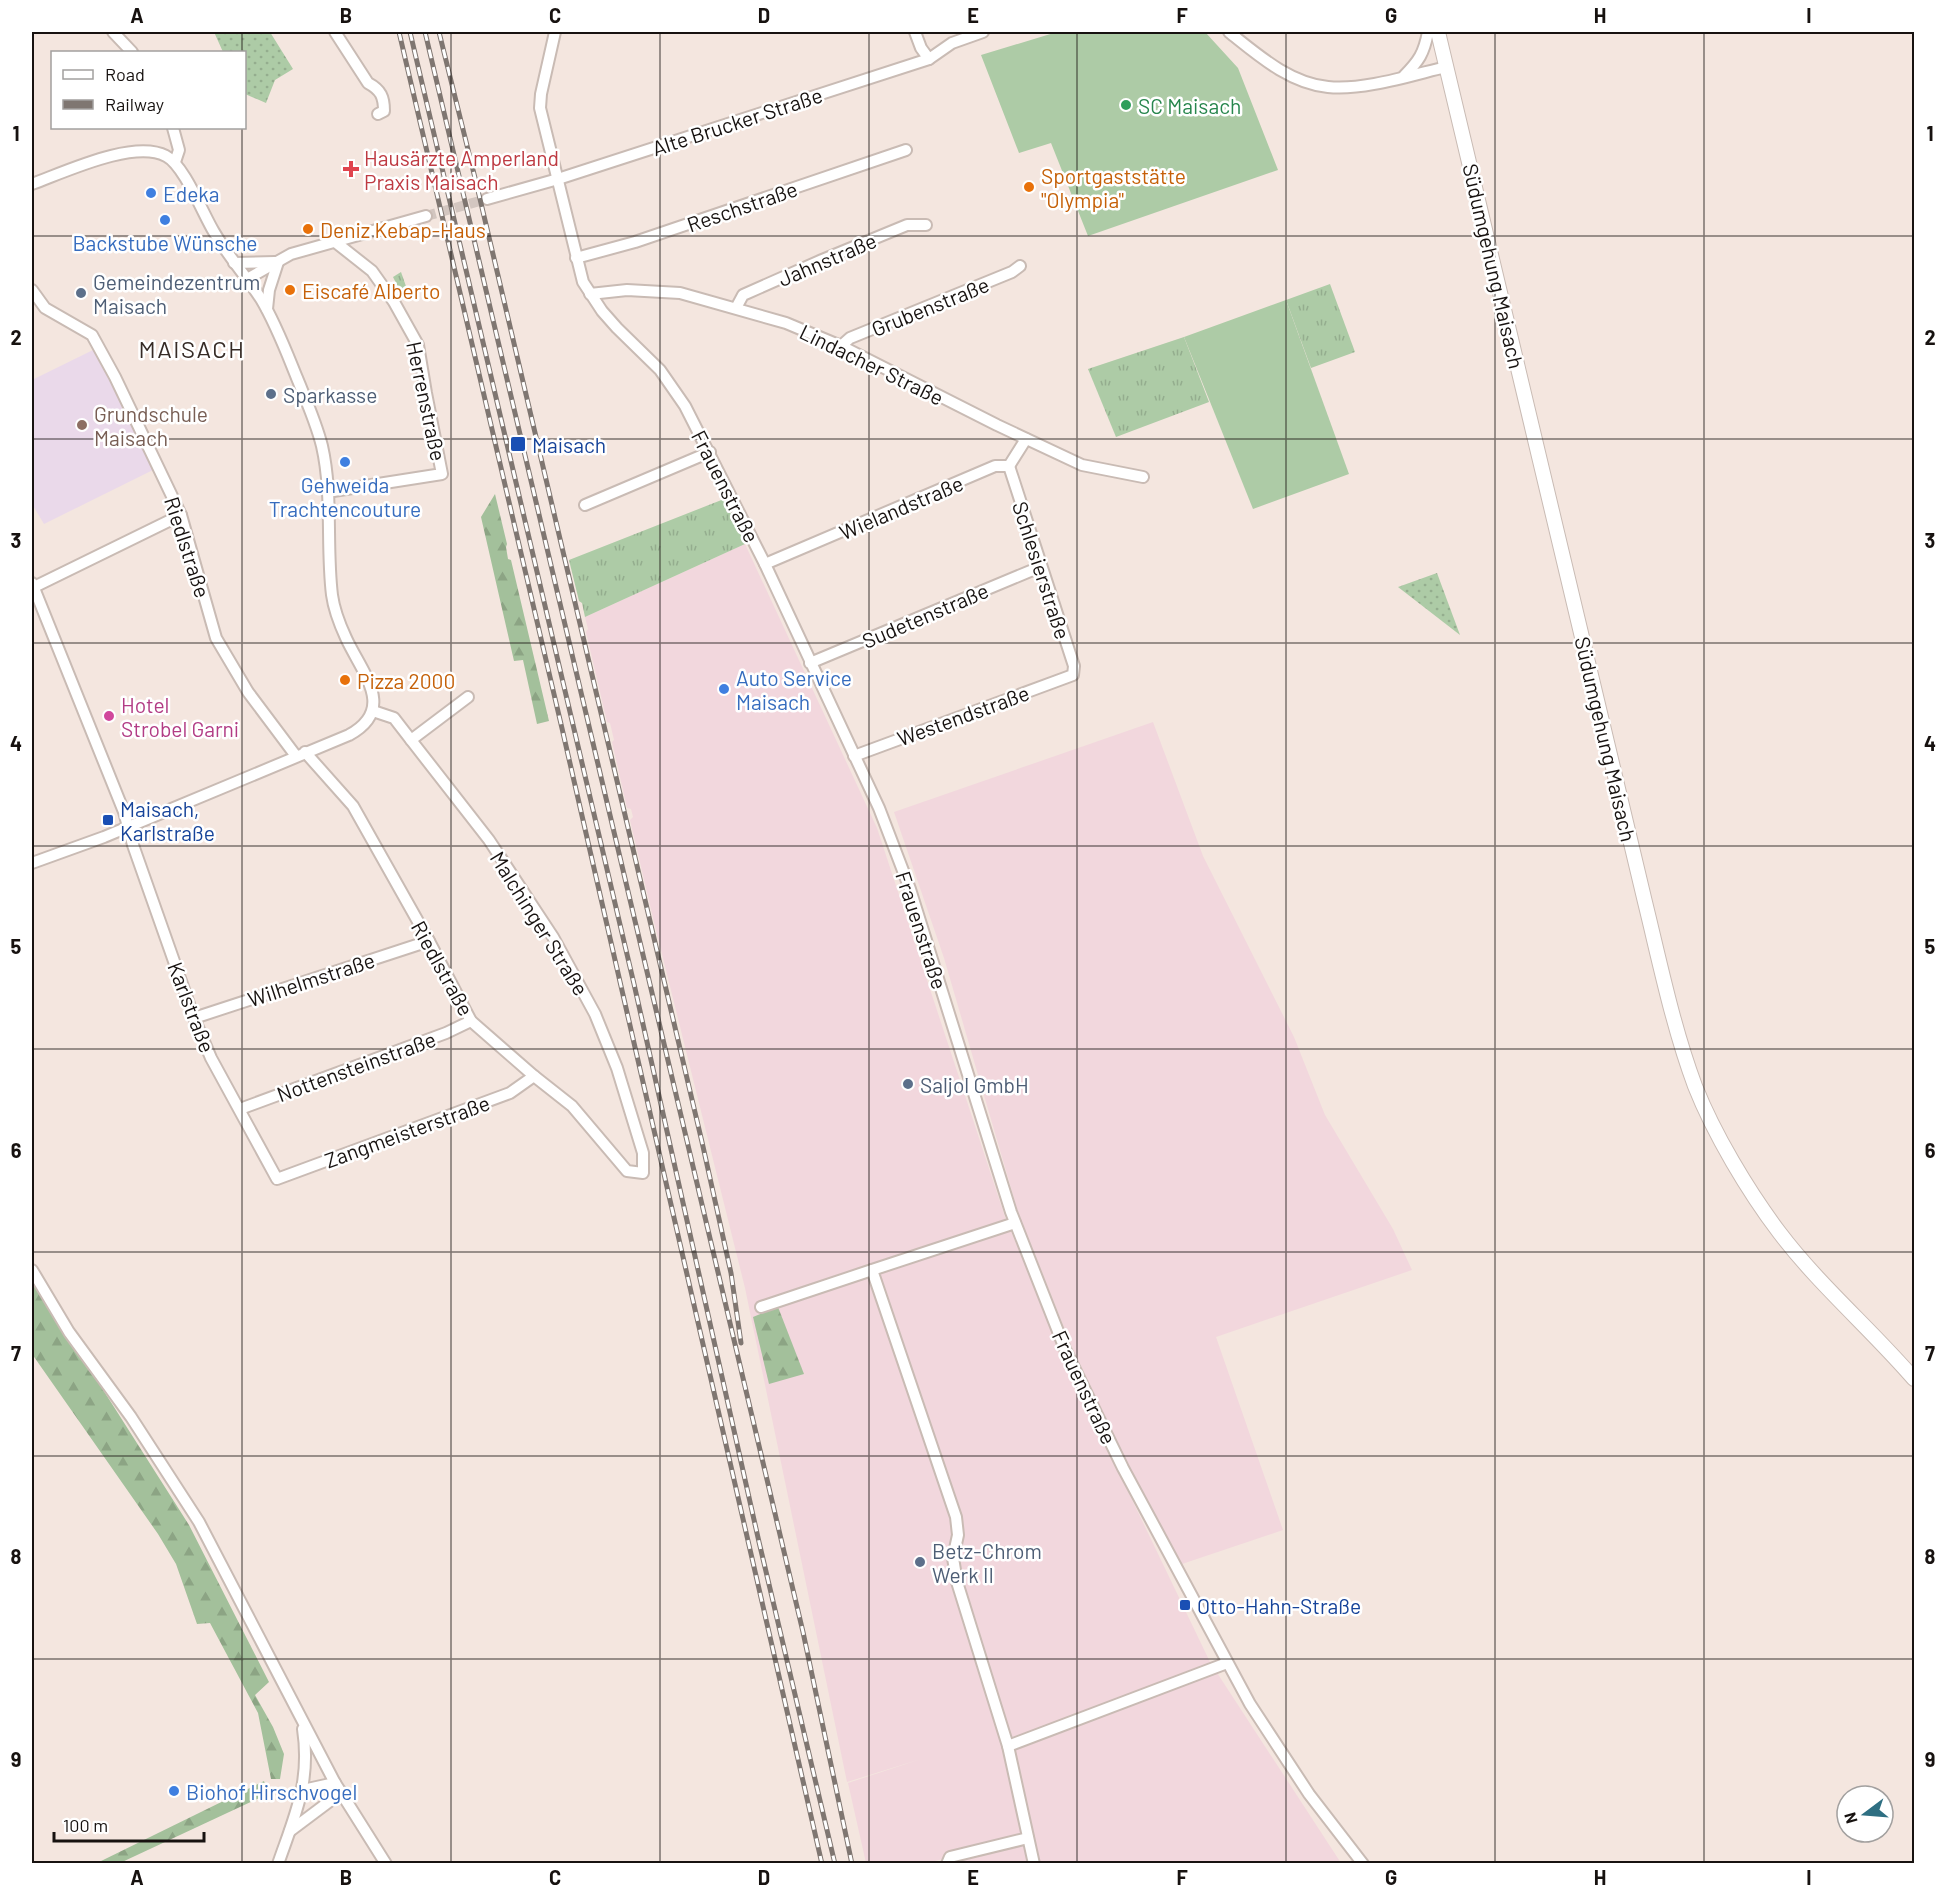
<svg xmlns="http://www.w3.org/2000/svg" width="1946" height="1895" font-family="Barlow,sans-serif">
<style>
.industrial{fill:#f2d7dd}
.education{fill:#ead9ea}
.grass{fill:url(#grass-tufts)}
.forest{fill:url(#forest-firs)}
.park{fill:url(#park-dots)}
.pitch{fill:#adcba6}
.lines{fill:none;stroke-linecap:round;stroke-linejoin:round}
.minor-tunnel{stroke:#d3c6c0;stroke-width:10;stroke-dasharray:10 5;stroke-linecap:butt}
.minor-casing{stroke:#c9bbb4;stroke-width:14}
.major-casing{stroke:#c9bbb4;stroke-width:16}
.minor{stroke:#fff;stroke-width:10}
.major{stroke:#fff;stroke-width:14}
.rail-casing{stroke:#7f7671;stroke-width:5}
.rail{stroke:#fff;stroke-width:3;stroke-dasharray:9;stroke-linecap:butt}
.grid{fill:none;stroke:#171210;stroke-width:1.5;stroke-opacity:0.55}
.leisure-dot{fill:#2e9e5b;stroke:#fff;stroke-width:2}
.health-dot{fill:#e0444e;stroke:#fff;stroke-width:2}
.food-dot{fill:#e8710a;stroke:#fff;stroke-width:2}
.shop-dot{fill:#3f7fe0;stroke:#fff;stroke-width:2}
.service-dot{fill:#5c6f8a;stroke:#fff;stroke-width:2}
.education-dot{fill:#8d6e63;stroke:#fff;stroke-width:2}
.transit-dot{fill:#1a4fb4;stroke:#fff;stroke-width:2}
.hotel-dot{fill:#d1479c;stroke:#fff;stroke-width:2}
.labels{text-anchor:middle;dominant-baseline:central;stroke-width:5;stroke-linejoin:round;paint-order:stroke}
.leisure-label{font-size:21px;fill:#27864d;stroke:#fff;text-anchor:start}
.street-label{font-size:21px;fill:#171210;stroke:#fff}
.health-label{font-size:21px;fill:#be3a42;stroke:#fff;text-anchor:start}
.food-label{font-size:21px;fill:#c56008;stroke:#fff;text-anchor:start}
.shop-label{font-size:21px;fill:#366cbe;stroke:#fff;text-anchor:start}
.service-label{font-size:21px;fill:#4e5e75;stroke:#fff;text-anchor:start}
.education-label{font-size:21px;fill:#785e54;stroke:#fff;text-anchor:start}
.transit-label{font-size:21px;fill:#164399;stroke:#fff;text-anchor:start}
.hotel-label{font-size:21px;fill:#b23c85;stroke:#fff;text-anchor:start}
.quarter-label{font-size:24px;letter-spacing:1.5px;fill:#362b26;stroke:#fff}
.neatline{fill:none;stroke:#171210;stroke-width:2}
.grid-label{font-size:20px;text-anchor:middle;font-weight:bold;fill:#171210}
</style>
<defs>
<pattern id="grass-tufts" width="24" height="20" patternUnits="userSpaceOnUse" patternTransform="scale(1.5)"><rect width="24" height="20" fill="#adcba6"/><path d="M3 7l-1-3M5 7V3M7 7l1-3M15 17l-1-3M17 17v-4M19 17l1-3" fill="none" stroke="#94ad8e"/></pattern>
<pattern id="forest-firs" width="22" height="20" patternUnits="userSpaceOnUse" patternTransform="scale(1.5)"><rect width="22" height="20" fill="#a3c09b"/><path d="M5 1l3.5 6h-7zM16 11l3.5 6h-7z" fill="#8ca484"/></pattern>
<pattern id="park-dots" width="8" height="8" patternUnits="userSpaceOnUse" patternTransform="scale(1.5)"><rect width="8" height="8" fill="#adcba6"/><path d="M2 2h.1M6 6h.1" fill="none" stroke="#94ad8e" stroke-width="1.8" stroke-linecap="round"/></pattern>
</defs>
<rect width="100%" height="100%" fill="#f4e6df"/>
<g class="industrial">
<path d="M745,544l132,284 128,389 56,135 149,310 131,201h-409l70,-19 -75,19h-61l-18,-80 73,-24 -74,23 -102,-494 -92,-370 -23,-98 3,-3 -2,-8 -4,-1 -15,-66 2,-2 -4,-17 -3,-1 -21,-90 2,-3 -3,-12z"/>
<path d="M1153,722l50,134 91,181 31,78 68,114 19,41 -196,67 67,193 -101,34 -58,-106 -53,-113 -53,-133 -74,-254 -50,-146z"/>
</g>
<path class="education" d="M93,350l5,4 57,115 -111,55 -12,-20v-124z"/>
<g class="grass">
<path d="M401,272l7,20 -6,3 -9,-18z"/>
<path d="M1330,284l25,68 -44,16 -25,-68z"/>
<path d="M1184,337l25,65 -93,35 -28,-68z"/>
<path d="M724,499l21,45 -160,73 -3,-14 -3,-2 -10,-41z"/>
</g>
<g class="forest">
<path d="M495,494l12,50 -1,3 2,12 3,1 38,161 -12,3 -14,-64 -9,1 -33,-144z"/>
<path d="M32,1278l157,247 80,157 -14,13 18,32 11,27 -4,25h-9l-13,-66 -48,-90 -13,1 -21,-60 -18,-30 -126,-180z"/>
<path d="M778,1307l26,67 -35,10 -16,-67z"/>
<path d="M264,1781l4,13 -148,69h-23z"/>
</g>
<g class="park">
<path d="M214,32h56l23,37 -18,11 -9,23 -21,-9 -1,-42h-21z"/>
<path d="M1437,573l23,62 -62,-48z"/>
</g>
<g class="pitch">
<path d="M1057,32h145l4,1 32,35 40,102 -190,66 -37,-93 -32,10 -38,-98z"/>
<path d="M1286,300l63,174 -96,35 -69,-172z"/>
</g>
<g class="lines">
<path class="minor-tunnel" d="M426,216l61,-17"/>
<defs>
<g id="minor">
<path d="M113,32l19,20"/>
<path d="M335,32l33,51c13,7 16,14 16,28l-6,3"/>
<path d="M555,32l-14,62 -1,14 43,174 19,29 15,17 43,42 25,36 80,158 114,244 31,81 101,323 54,137 58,119 127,236 59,90 54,70"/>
<path d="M915,32l6,16 8,11"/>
<path d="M1229,32c29,23 60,51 99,55 34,4 84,-12 118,-20"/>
<path d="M1404,76c15,-15 20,-23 24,-44"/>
<path d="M173,128l6,22 -4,12"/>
<path d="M32,184c33,-12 102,-45 134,-28 18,9 37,58 48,76 14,24 32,44 47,67 15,25 25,52 36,79 9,22 19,44 25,68 11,48 4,100 10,149 2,15 8,30 14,43 16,35 51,71 3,97l-245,102 -72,26"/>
<path d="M487,199l71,-20 371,-120 23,-16 31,-11"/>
<path d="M576,258l59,-16 271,-92"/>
<path d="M234,263l41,-1"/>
<path d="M247,279l44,-25 135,-38"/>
<path d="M32,290l13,18 47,27 23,42 66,138 35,123 32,54 48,64"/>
<path d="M590,294l37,-4 53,3 106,30 55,23 156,79 85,40 61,12"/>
<path d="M736,308l7,-13 79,-35 85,-35h19"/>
<path d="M267,309l2,-19 9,-28"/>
<path d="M841,346l9,-8 162,-66 8,-6"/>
<path d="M327,492l115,-18 -16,-81 -8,-48 -24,-43 -22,-31 -38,-30"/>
<path d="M585,505l125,-53"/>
<path d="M765,564l230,-98h14l17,-27"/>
<path d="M32,583l92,229 9,33 61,173 17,40 66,121 233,-86 24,-17"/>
<path d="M32,588l149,-73"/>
<path d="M810,663l230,-96"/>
<path d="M411,740l57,-43"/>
<path d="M305,752l48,54 76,135 42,80 63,55 38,30 55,65 16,2v-20l-26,-85 -22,-54 -42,-77 -64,-97 -78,-100 -17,-22 -21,-7"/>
<path d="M854,756l219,-81 1,-9 -65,-200"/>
<path d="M194,1018l235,-77"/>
<path d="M240,1109l206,-76 25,-12"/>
<path d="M1015,1223l-143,47 84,247 2,18 -5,23 4,24 51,164 219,-83"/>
<path d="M32,1270l37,62 62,85 68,105 136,261 51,81"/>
<path d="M761,1307l111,-37"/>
<path d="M1008,1746l26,118"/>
<path d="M303,1790l32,-7"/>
<path d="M290,1831l52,-39"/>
<path d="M278,1864c17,-49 33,-82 25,-135"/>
<path d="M947,1864l3,-7 78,-19"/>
</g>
<path id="major" d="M1438,32l207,870c15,61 28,125 50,184 19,48 53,105 84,146 40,53 92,97 135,147"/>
</defs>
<use href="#minor" class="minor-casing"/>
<use href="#major" class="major-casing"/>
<use href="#minor" class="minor"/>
<use href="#major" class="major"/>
<defs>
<g id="rail">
<path d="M399,32l162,692 261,1140"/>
<path d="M410,32l224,952 125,558 76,322"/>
<path d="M425,32l378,1600 49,232"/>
<path d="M439,32l37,150 226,960 29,131 10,70"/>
</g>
</defs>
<use href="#rail" class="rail-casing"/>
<use href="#rail" class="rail"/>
</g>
<path class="grid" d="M242,32v20M451,32v1832M660,32v1832M869,32v1832M1077,32v1832M1286,32v1832M1495,32v1832M1704,32v1832M242,128v1736M32,236h1882M32,439h1882M32,643h1882M32,846h1882M32,1049h1882M32,1252h1882M32,1456h1882M32,1659h1882"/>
<circle class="leisure-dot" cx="1126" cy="105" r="6"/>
<path class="health-dot" d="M348 160h6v6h6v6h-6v6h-6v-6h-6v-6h6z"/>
<g class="food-dot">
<circle cx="1029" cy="187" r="6"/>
<circle cx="308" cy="229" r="6"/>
<circle cx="290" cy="290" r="6"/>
<circle cx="345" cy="680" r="6"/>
</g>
<g class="shop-dot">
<circle cx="151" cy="193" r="6"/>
<circle cx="165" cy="220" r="6"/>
<circle cx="345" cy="462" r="6"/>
<circle cx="724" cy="689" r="6"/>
<circle cx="174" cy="1791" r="6"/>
</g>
<g class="service-dot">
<circle cx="81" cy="293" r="6"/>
<circle cx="271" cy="394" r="6"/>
<circle cx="908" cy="1084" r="6"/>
<circle cx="920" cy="1562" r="6"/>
</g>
<circle class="education-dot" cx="82" cy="425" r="6"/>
<g class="transit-dot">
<rect x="510" y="436" width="16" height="16" rx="3"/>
<rect x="102" y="814" width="12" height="12" rx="3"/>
<rect x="1179" y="1599" width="12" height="12" rx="3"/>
</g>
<circle class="hotel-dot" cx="109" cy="716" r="6"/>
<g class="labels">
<g class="leisure-label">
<text x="1138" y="105">SC Maisach</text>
</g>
<g class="street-label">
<text transform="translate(737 121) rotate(-18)">Alte Brucker Straße</text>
<text transform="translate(742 206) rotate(-19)">Reschstraße</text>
<text transform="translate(827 259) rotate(-23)">Jahnstraße</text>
<text transform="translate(1494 266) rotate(77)">Südumgehung Maisach</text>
<text transform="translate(930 306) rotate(-22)">Grubenstraße</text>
<text transform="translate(872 364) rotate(26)">Lindacher Straße</text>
<text transform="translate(427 401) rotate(78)">Herrenstraße</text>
<text transform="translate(726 486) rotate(63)">Frauenstraße</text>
<text transform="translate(901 507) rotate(-23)">Wielandstraße</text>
<text transform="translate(188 547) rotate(72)">Riedlstraße</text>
<text transform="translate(1042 570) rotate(72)">Schlesierstraße</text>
<text transform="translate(925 615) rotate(-23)">Sudetenstraße</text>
<text transform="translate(963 715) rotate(-20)">Westendstraße</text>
<text transform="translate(1606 739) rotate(77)">Südumgehung Maisach</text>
<text transform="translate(540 923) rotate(58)">Malchinger Straße</text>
<text transform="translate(922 930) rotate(72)">Frauenstraße</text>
<text transform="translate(443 968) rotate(61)">Riedlstraße</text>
<text transform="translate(311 979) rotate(-18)">Wilhelmstraße</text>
<text transform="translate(192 1007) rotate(69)">Karlstraße</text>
<text transform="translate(356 1066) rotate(-20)">Nottensteinstraße</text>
<text transform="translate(407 1131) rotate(-20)">Zangmeisterstraße</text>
<text transform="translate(1085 1387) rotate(65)">Frauenstraße</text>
</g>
<g class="health-label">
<text x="364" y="157">Hausärzte Amperland<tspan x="364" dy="24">Praxis Maisach</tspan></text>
</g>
<g class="food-label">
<text x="1041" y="175">Sportgaststätte<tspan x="1041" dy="24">"Olympia"</tspan></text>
<text x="320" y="229">Deniz Kebap-Haus</text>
<text x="302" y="290">Eiscafé Alberto</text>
<text x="357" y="680">Pizza 2000</text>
</g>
<g class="shop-label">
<text x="163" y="193">Edeka</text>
<text x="165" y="242" text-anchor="middle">Backstube Wünsche</text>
<text x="345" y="484" text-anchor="middle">Gehweida<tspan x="345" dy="24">Trachtencouture</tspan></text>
<text x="736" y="677">Auto Service<tspan x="736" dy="24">Maisach</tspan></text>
<text x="186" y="1791">Biohof Hirschvogel</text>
</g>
<g class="service-label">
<text x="93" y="281">Gemeindezentrum<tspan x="93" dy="24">Maisach</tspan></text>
<text x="283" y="394">Sparkasse</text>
<text x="920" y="1084">Saljol GmbH</text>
<text x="932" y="1550">Betz-Chrom<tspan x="932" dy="24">Werk II</tspan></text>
</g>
<g class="education-label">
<text x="94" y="413">Grundschule<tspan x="94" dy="24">Maisach</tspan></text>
</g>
<g class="transit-label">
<text x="532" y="444">Maisach</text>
<text x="120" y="808">Maisach,<tspan x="120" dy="24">Karlstraße</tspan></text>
<text x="1197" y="1605">Otto-Hahn-Straße</text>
</g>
<g class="hotel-label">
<text x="121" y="704">Hotel<tspan x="121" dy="24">Strobel Garni</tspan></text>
</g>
<g class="quarter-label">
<text x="192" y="348">MAISACH</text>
</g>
</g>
<rect width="1946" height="1895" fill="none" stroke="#ffffff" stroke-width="66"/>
<rect x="51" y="51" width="195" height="78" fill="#ffffff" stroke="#a2a09f" stroke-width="1.5"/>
<rect x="63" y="70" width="30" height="9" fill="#ffffff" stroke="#a2a09f" stroke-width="1.5"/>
<text x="105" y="81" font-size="18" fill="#171210">Road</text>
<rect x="63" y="100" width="30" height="9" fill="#7f7671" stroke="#a2a09f" stroke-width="1.5"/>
<text x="105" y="111" font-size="18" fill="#171210">Railway</text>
<g transform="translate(1865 1814) rotate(254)"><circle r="28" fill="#ffffff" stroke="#a2a09f" stroke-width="1.5"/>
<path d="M0-4.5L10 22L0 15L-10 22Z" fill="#2e6f82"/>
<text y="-9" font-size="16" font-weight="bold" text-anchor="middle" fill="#171210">N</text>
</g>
<path d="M54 1832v9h150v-9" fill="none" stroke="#171210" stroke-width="3"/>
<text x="63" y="1832" font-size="18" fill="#171210" stroke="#ffffff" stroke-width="4.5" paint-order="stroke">100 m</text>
<rect x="33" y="33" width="1880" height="1829" class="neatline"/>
<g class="grid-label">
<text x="137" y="23">A</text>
<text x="346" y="23">B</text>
<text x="555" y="23">C</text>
<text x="764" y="23">D</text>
<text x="973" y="23">E</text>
<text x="1182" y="23">F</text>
<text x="1391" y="23">G</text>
<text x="1600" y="23">H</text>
<text x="1809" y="23">I</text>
<text x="16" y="141">1</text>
<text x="1930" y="141">1</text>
<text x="16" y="345">2</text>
<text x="1930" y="345">2</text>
<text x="16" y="548">3</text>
<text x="1930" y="548">3</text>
<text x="16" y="751">4</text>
<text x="1930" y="751">4</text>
<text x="16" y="954">5</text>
<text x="1930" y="954">5</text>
<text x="16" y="1158">6</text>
<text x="1930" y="1158">6</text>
<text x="16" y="1361">7</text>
<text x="1930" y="1361">7</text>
<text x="16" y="1564">8</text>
<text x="1930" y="1564">8</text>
<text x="16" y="1767">9</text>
<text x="1930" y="1767">9</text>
<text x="137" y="1885">A</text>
<text x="346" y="1885">B</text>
<text x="555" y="1885">C</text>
<text x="764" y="1885">D</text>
<text x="973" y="1885">E</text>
<text x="1182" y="1885">F</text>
<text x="1391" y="1885">G</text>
<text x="1600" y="1885">H</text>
<text x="1809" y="1885">I</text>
</g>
</svg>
